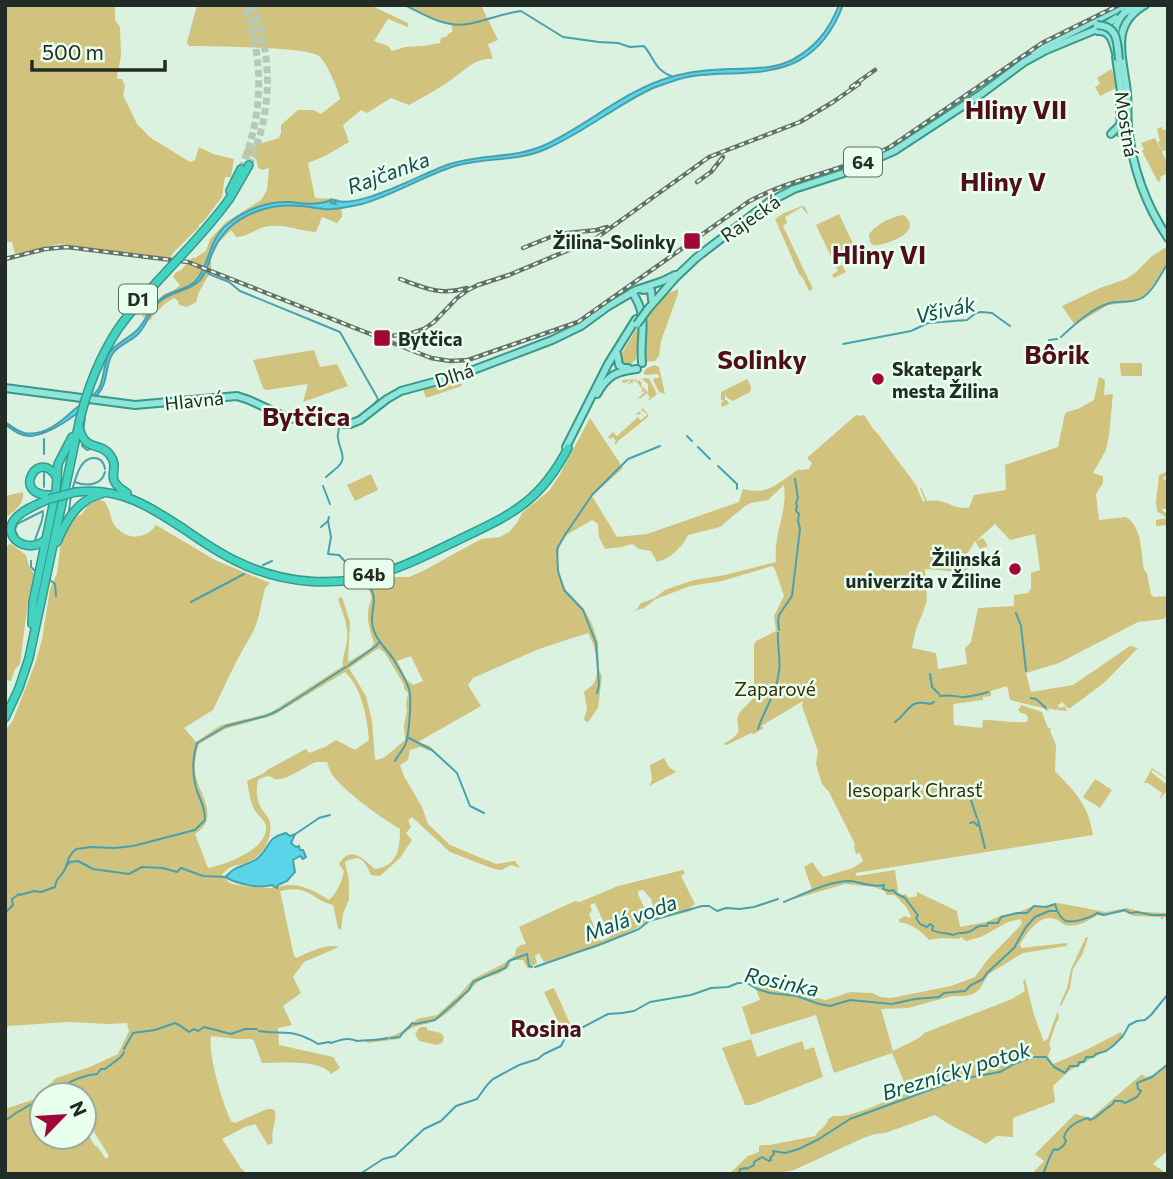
<svg xmlns="http://www.w3.org/2000/svg" width="1173" height="1179" font-family="Commissioner,sans-serif">
<style>
.green{fill:#d1c27d;fill-rule:evenodd}
.water{fill:#5ad4e9;stroke:#49a1ae;stroke-width:2}
.lines{fill:none;stroke-linecap:round;stroke-linejoin:round}
.stream{stroke:#49a1ae;stroke-width:2}
.highway-tunnel{stroke:#b6cabb;stroke-width:7;stroke-dasharray:7 3.5;stroke-linecap:butt}
.primary-casing{stroke:#38988a;stroke-width:10}
.highway-casing{stroke:#38988a;stroke-width:10}
.primary{stroke:#8fe5d9;stroke-width:6}
.highway{stroke:#44d3c0;stroke-width:7}
.rail-casing{stroke:#637167;stroke-width:4.5}
.rail{stroke:#e8ffee;stroke-width:2;stroke-dasharray:5;stroke-linecap:butt}
.primary-bridge-casing{stroke:#38988a;stroke-width:10;stroke-linecap:butt}
.highway-bridge-casing{stroke:#38988a;stroke-width:10;stroke-linecap:butt}
.primary-bridge{stroke:#8fe5d9;stroke-width:6}
.highway-bridge{stroke:#44d3c0;stroke-width:7}
.poi-dot{fill:#a30639;stroke:#e8ffee;stroke-width:2.5}
.labels{text-anchor:middle;dominant-baseline:central;stroke-width:5;stroke-linejoin:round;paint-order:stroke}
.shield{fill:#e8ffee;stroke:#5d6b61;stroke-width:2}
.shield-label{font-size:18px;font-weight:bold;fill:#222b25}
.street-label{font-size:19px;fill:#222b25;stroke:#e8ffee}
.poi-label{font-size:19px;font-weight:bold;fill:#222b25;stroke:#e8ffee;text-anchor:end}
.park-label{font-size:19px;fill:#352d05;stroke:#e8ffee}
.water-label{font-size:21px;font-style:italic;fill:#144a53;stroke:#e8ffee}
.quarter-label{font-size:23px;font-weight:bold;fill:#520d1d;stroke:#e8ffee}
.district-label{font-size:26px;font-weight:bold;fill:#520d1d;stroke:#e8ffee}
</style>
<rect width="100%" height="100%" fill="#dbf2e1"/>
<g class="green">
<path d="M5,5h110v15l5,7 1,29 -4,20 1,3h4l3,7 -2,9 14,29 14,14 39,24 5,-2 4,-13 14,7 21,5 -3,18h-6l-3,20 -18,24 -5,4v2l-26,26 -3,5 -110,-14 -45,10 -3,-12h-7z"/>
<path d="M197,5h173l38,18v4l-20,-8 -14,22 14,5 4,5 13,-4 18,-1 17,-3 1,-5 5,-1 2,-3 5,-3 -2,-6c-17,-3 -29,-13 -44,-20h74l17,35 -10,4 5,15c-17,-3 -31,14 -45,23 -12,8 -26,16 -39,23l-18,-7 -24,15 -6,-3 -18,15 6,17 -24,14 -17,7 7,35 23,1 4,13v5l-5,6 -15,-6 -6,15c-15,-1 -31,-8 -47,-6 -12,1 -20,11 -33,11l-5,-7 -12,12 -8,17v12l-12,21 -3,10 -9,5 -8,-2 -1,-4 -4,-3c-10,6 -18,12 -24,23l-8,-5 22,-22 10,-4 6,-5 -7,-8 2,-4 6,-3 11,-12h3l11,-7 4,-12 16,-17 35,-22 6,-10 2,-22 -7,2 -4,-2 -2,-9 -13,-7 3,-4 33,-10 2,-5v-8l17,-15h15l8,4 19,-15c-1,-8 -14,-38 -21,-43 -15,-10 -107,-9 -130,-10l-2,-4z"/>
<path d="M1111,69l5,9 2,9 -18,9 -5,-9 5,-3 -3,-6z"/>
<path d="M1162,127l1,3 5,-1v9l-2,1 2,16 -3,-5 -3,2 -4,-10 2,-1 -3,-12z"/>
<path d="M1155,138l13,26v9l-8,4 1,3 -3,2 -16,-31 2,-2 -3,-6z"/>
<path d="M802,206l3,1 3,7h-1l-5,-7 -17,10 2,6 -4,3 30,63 -4,2 -6,-13 -4,-4 -24,-55 9,-6z"/>
<path d="M839,214l18,38 -11,5 -3,-6 -5,2 2,8 -3,3 1,2 4,-1 4,7 -12,6 -2,-3 6,-4 -22,-46z"/>
<path d="M904,215c22,19 -25,32 -31,30 -4,-3 -3,-6 -4,-10 5,-10 24,-19 35,-20z"/>
<path d="M1168,246v18l-23,32 -12,6 -25,3 -33,20 -13,-19 38,-18 26,-9 9,-6 17,-17z"/>
<path d="M678,289v5l-17,47 -2,15 -4,5 -11,1 1,-43 19,-24z"/>
<path d="M640,323l-4,36 -7,7h-6l-4,-8z"/>
<path d="M314,350l6,17 17,-3 11,22 -45,16 5,-18 -42,6 -3,-2 -10,-28z"/>
<path d="M1120,363h22v13h-21z"/>
<path d="M655,365l4,2 6,27 -6,-2 -6,-12 1,-2h5l-1,-4 -12,1 -3,-2 4,-5z"/>
<path d="M1099,377l6,3 -1,15 9,-1 -4,41 -3,15 -13,23 10,3v7l-7,11 3,26 27,-3c16,9 15,36 18,53l3,3 4,22 3,2 14,-1v18l-4,5 -26,3 -79,41 -33,10 5,19 42,-7 57,-39 8,2 -33,34 -36,27 -7,-7 -4,3 2,3 5,-2 2,5 -10,-1 2,-2 -3,2 -11,-2 5,2 -3,1 -4,-3 -33,-8 -3,-14 -16,5v5l-8,1v3l-30,4 1,21 28,3 1,-8c15,0 29,3 44,2l1,-4 -2,-4 -5,-1 -3,-3 3,-5 21,7 6,16 4,1 -2,2 6,14 -1,26c21,22 33,33 38,64l-238,38 2,3 38,-6 3,22 3,3 5,-1 3,4 8,-2v-4l40,19 3,16 26,-5 14,-6 19,-4 14,-6h11l14,-3 48,9 21,-4 16,4 25,1v5l-4,-1 -2,3 -2,-3 -26,-1 -10,-4 -11,1 -10,3 -6,-1c-8,6 -21,13 -32,10 -4,-2 -6,-5 -10,-6 -15,-6 -28,14 -35,25l1,4 46,-5v3l-44,7 -7,4 -27,17 -10,16 -6,4 -8,2h-13l-44,12 -27,1 12,42 26,-13 5,-5 88,-34 13,-8 -2,-10 2,-2 9,36 10,27 4,-4 9,-25 1,-1 1,7 -2,2 -8,23 2,4 -3,8 5,8 33,-14 35,-18 2,4 -16,14 -38,21 -16,15 2,16 -42,16v19l-16,-1 -11,8 -39,-21 -12,-8 -50,18 -10,1 -14,5 -67,31 -21,4h-44l19,-18 11,-4v-6l4,-1h7l45,-9c4,-7 13,-10 13,-17l5,-3c18,3 55,-17 74,-23l1,-2 -16,-38 -58,20 -18,-58 -65,20 -9,-28 18,-7 -6,-17 12,-6 5,9 3,3 52,11 24,-8 22,1 8,4 11,1 60,-12 24,-9 13,-18 33,-34 1,-3 -2,-3 -12,3 -27,15 -15,4 -5,-4 -2,2c-7,-1 -23,-1 -30,1 -9,-10 -17,-16 -30,-18v-3l3,-1 2,-2 7,2 -1,-4 -4,-7 -11,-12h-9l-1,-4 -11,-4 -29,-3 -61,18 28,-13 -8,-22 8,-5 11,15 30,-9 10,-7 -3,-8 -4,1 -2,-7 1,-3 -26,-52 -7,-8 -6,-20 2,-13 -16,-45 1,-5 -42,25 3,2 -10,6 -3,-1 -24,12 -3,-1c4,-3 12,-7 14,-12 2,-5 -3,-12 1,-18 4,-7 12,-10 15,-19v-50l2,-4 20,-10 -2,-15 10,-20 -9,-27 -3,-3 -50,15 -32,5 -34,13 -12,9 -11,3 4,-2 4,-6 14,-5 10,-8 29,-10 31,-5 51,-13c-3,-27 12,-51 8,-77l-16,15 -17,3 -6,3 -25,21 -32,8c-2,3 -3,7 -6,10 -1,2 -3,2 -4,4 -7,7 -11,10 -21,13l-6,-11 -12,-2 -7,-5 -10,3 -17,2 -6,-12 -1,-13 -6,-4 -24,14 -8,10 -3,20 1,7 8,19 18,19 8,15 6,18 1,28 3,6 -4,32 -10,14 -3,-1 -1,-2 3,-10 -3,-17c3,-3 7,-5 9,-8 9,-11 2,-40 -5,-51l-49,16 -66,29 -5,7 13,21 -63,36 12,4 4,6 -14,-5 -10,3 -2,10 -8,5 4,11 18,31 6,17 22,21 46,19 19,-3 5,7 -9,-3 -10,5 -7,-1 -44,-17 -38,-35 -4,3 3,7 -5,6 6,7 -12,18 -20,18 -9,-1c-6,-14 -10,-22 -26,-13l4,18v19l-6,15 -2,16 -3,-2 -5,-23c-23,-6 -23,-21 -53,-14l14,65 3,2c11,-6 31,-15 42,-11l-35,15 -11,15 8,16 -18,13 9,19 -14,3 1,17 54,12 7,11 -9,6c-10,-15 -52,-11 -69,-11l-8,-22 -3,-2h-15l-25,-3c-3,20 11,65 20,85l4,2 32,-14h5l3,2c2,12 -5,20 -2,32l-5,2 -13,-21 -10,3 -23,12 19,29 6,6h-242v-65l30,-10 21,-21 34,-11 28,-13 11,-23 -2,-8 -18,1 -41,-2 -60,4 -3,9v-304l8,-11 22,-56 7,-24 8,-51 7,-16 3,-25 6,-15 8,-16 8,-3 6,-9 10,-5 6,1c7,8 5,18 12,26 12,14 31,12 40,-2l59,35 55,23 -5,5 -7,31 -4,11 -18,32 -23,48 -29,18 12,14 25,-17 49,-12 73,-47c-1,-7 1,-10 2,-16 6,-19 -1,-33 -7,-51l3,-2h1l8,25 -2,39h2l21,-13 3,-5c-3,-10 -7,-20 -6,-31 2,-14 8,-14 -4,-28l32,-7h13l14,-6 58,-32 19,-2 9,-5 8,-9 5,-10 27,-22 10,-15 31,-58 33,50 -31,28 25,41 30,-3 92,-32 4,-13c26,7 36,-7 56,-20l1,1 9,-1 3,-6 -5,-5 49,-43 7,1v-2c6,7 9,15 15,20l38,51 7,17 2,-1 -5,-13 1,-1 6,14c20,-3 23,8 42,7l5,-13 32,-5 -1,-25 53,-18 7,-33 2,-2 11,-3 16,-9zM995,524l15,16 25,-6 5,36 -9,3v16l-3,4 -14,2v11l-36,2 -7,34 -6,6 2,16 -29,5 -2,-16 -24,-5 4,-19 6,-14 5,-15 -2,-31 37,3 6,-3 -1,-15 8,-13 5,8 8,-3 -5,-8 -7,3zM379,648l6,5 19,32v4l4,4 -2,11 1,6 -3,16 1,14 -20,17 -8,3 -2,-1 -3,-38 -6,-25 -17,-28zM411,656l12,25 -10,4 -6,-5 -10,-19zM345,672c17,16 22,45 24,68l-14,10 -19,-10 -11,7 -16,6 -3,-4 -39,21 -3,3 -17,8c2,10 3,23 9,31 3,5 9,8 10,14 3,23 -41,39 -58,42l-13,-34c26,-17 4,-39 0,-61 -1,-10 1,-19 4,-29l26,-15 49,-14zM316,762h11c2,5 3,11 7,15 15,18 46,40 66,52 0,19 -2,37 -25,40 -12,-10 -24,-25 -36,-5l5,7c-2,11 -7,21 -15,29 -17,-10 -31,-19 -51,-13l-4,-2 -3,3c-8,0 -34,-2 -41,-5 -3,-2 -5,-5 -8,-8 9,-11 12,-8 24,-12 16,-6 27,-24 24,-41 -2,-6 -6,-9 -9,-14 -5,-9 -5,-19 -3,-28 6,-3 11,-6 16,-1 13,2 29,-12 42,-17zM69,1091l2,4h13v21l25,40 -3,3 -9,-13h-2l-10,-16 -1,7h-42v-42h24v-2z"/>
<path d="M649,378l8,16 -9,7 2,-4 -3,-4 -6,5h-2l-1,2 -1,-1 8,-7 -2,-1 -2,2v-2l2,-1 -6,-8h-2v-2h-3l2,2 -4,1v2l-2,-2 2,-1 1,-2 -7,3 -2,-1 1,-2 13,-1v1l2,2 1,-2 3,3 -1,3 7,6v-8l-6,-5h-4z"/>
<path d="M747,379l4,7 -1,6 -17,9 -4,-2 -4,-4v5h2l2,4 -7,3 -1,-4 3,-2 -3,-1v-8z"/>
<path d="M460,380l2,6 -36,12 -3,-9z"/>
<path d="M643,408l6,8 -32,26v2h-3l2,-3 -3,-4 -3,2 -2,-2 5,-5 4,4 21,-19 2,3 3,-1 1,-2 -4,-4 -1,2 -3,-1 5,-4 -1,2 4,5 2,-1 1,-2 -6,-4z"/>
<path d="M1168,471v3l-6,5 6,1v29h-7l7,6v10l-12,1v-6l11,-2 -10,-7 -1,-9 3,-27z"/>
<path d="M371,474l7,16 -23,11 -8,-16z"/>
<path d="M23,492c2,13 -10,19 -18,27v-23z"/>
<path d="M11,544l15,11 3,11 5,8 -6,27 -8,63 -5,5 -4,12 -6,-1v-128l3,-7z"/>
<path d="M664,758l5,9 7,5 -27,14 3,-6 -2,-15z"/>
<path d="M1152,768l16,11v1l-15,-10 -2,2 14,11 3,-1v7l-7,9h-1l2,-5 -14,-10h-4z"/>
<path d="M1095,779l17,11 -12,18 -17,-11z"/>
<path d="M683,870l2,3 -4,3 14,28 -5,4 1,3 -43,11 -41,21 -18,7 -10,1 -21,9 -14,2 -5,-9 -4,3 2,7 -9,6 -5,-9h-10l-3,2 -1,5c-4,3 -10,7 -15,8 -6,2 -9,2 -15,6 -14,12 -24,29 -41,38 -18,10 -22,1 -39,20l-31,4 -4,-2 28,-5 9,-4 16,-13 20,-4 23,-21 13,-15 30,-15 12,-9 1,-6 5,-4 5,-1 -7,-17 56,-26 5,1 38,-16zM643,890l8,9 5,16 2,1 -1,2h-8l-11,-24v-3zM595,903l15,34 -10,4 -11,-27 3,-3 -2,-6z"/>
<path d="M1086,937h2l-5,16 -10,16 -3,19 -9,18 -1,-2 7,-16 4,-19z"/>
<path d="M554,988l19,42 -9,4 -20,-42z"/>
<path d="M420,1027h7v3l14,3 3,4 -2,6 -5,2 -18,-4 -4,-7z"/>
<path d="M751,1039l6,18 45,-16 3,9 9,-3 9,30 -72,28h-6l-23,-57z"/>
<path d="M1168,1062v88l-15,14 14,10h-135l12,-13 -9,-7 40,-40 16,4 51,-44 3,3c14,-3 15,-5 23,-15z"/>
</g>
<g class="water">
<path d="M839,5h4c-9,24 -22,44 -45,56 -39,20 -85,6 -125,20 -8,3 -16,5 -24,9 -35,17 -65,42 -101,58 -29,14 -62,9 -93,18 -32,10 -61,29 -93,38 -9,2 -22,5 -31,5 -5,1 -10,-1 -15,-1 -17,-3 -35,-4 -52,1 -25,7 -44,23 -53,47 -3,9 -5,17 -11,24 -11,12 -31,11 -42,23 -8,9 -11,22 -20,31 -7,7 -19,11 -25,19 -7,9 -5,24 -11,35 -10,18 -52,48 -73,48 -9,0 -16,-6 -23,-11l-1,-3c6,4 12,9 19,11 20,4 38,-12 51,-24 8,-6 19,-12 24,-21 6,-11 4,-25 11,-36 7,-9 17,-13 25,-20 10,-8 13,-22 22,-30 11,-12 31,-11 41,-24 13,-18 11,-40 31,-55 16,-13 39,-22 60,-21 14,1 28,4 42,-2v3l5,1 -3,-4c25,10 86,-25 114,-35 32,-11 67,-6 98,-20 43,-20 80,-55 126,-68 19,-6 39,-7 58,-8 22,-1 43,1 63,-9 24,-13 37,-30 47,-55z"/>
<path d="M286,833l4,3 5,-2 -4,9 5,4 3,-1 1,4h3l3,7 -3,2 -3,-3 -7,4 2,12 -8,9 -9,4 -1,3 -5,-3c-14,4 -34,-1 -47,-8 3,-2 5,-5 8,-7 5,-4 17,-6 25,-12 14,-12 6,-19 28,-25z"/>
</g>
<g class="lines">
<g class="stream">
<path d="M405,5c20,10 40,23 63,19 18,-3 35,-11 53,-13l42,26 36,5 19,1 12,4 14,-1c11,13 10,23 27,30"/>
<path d="M206,271l3,3 20,8 11,9 100,41 37,65 1,3 -13,13"/>
<path d="M1061,337c13,-12 31,-29 49,-34 11,-3 22,1 32,-5 11,-7 19,-24 26,-35"/>
<path d="M1049,340l8,-1"/>
<path d="M843,344l68,-13 17,-8 39,-3 9,-7 5,-1 11,1 18,13"/>
<path d="M83,431l2,-13"/>
<path d="M687,436l5,5"/>
<path d="M44,439v15"/>
<path d="M83,442l-1,4 5,4 3,-1"/>
<path d="M698,447l12,12"/>
<path d="M718,466l19,18v5"/>
<path d="M334,470c16,-11 5,-19 4,-32 -1,-1 1,-11 2,-12"/>
<path d="M44,473v14"/>
<path d="M326,477l7,-6"/>
<path d="M75,482c12,5 27,3 30,-10"/>
<path d="M323,486l7,18"/>
<path d="M72,490c4,-11 7,-32 22,-32 7,0 10,5 11,11"/>
<path d="M71,495l-2,16 2,1"/>
<path d="M329,517l-1,4 3,16 -3,17 11,1 15,16"/>
<path d="M321,527l7,-6"/>
<path d="M567,532l25,-37 36,-36 32,-13"/>
<path d="M566,533l-9,16 1,22 6,19 19,20 13,33 3,42 -2,8"/>
<path d="M18,537l-3,-7 2,-6 26,-13"/>
<path d="M35,541c2,-10 8,-18 8,-28"/>
<path d="M31,561v6l4,4"/>
<path d="M263,565l9,-4"/>
<path d="M50,580l5,4 1,12"/>
<path d="M366,583c16,15 2,27 7,45 3,13 14,21 21,32 5,9 12,19 15,29 3,9 0,44 -3,54 -2,6 -8,12 -11,18"/>
<path d="M191,602l53,-28"/>
<path d="M1016,613l5,13 5,45"/>
<path d="M779,630l-1,-9 1,-6 13,-19 8,-67 -2,-8 1,-7 -3,-3 1,-5 -1,-3 2,-5 -3,-19"/>
<path d="M348,666l28,-20 3,-4"/>
<path d="M930,674l2,13 7,7"/>
<path d="M940,696c9,-2 16,1 25,1 6,-1 17,-3 23,-5"/>
<path d="M1031,698l5,1 10,9"/>
<path d="M895,722c16,-11 12,-23 35,-18l4,-2"/>
<path d="M758,729c6,-19 19,-37 21,-58 2,-12 -2,-26 -1,-38"/>
<path d="M409,738l23,12 25,23 13,33 14,7"/>
<path d="M971,800l6,18"/>
<path d="M978,820l7,28"/>
<path d="M970,823l4,-1 4,4"/>
<path d="M294,835l25,-17 11,-3"/>
<path d="M77,849l14,-2 24,1 18,-2 62,-16 10,-10c0,-15 -5,-19 -9,-32 -4,-16 -4,-30 1,-45l29,-17 40,-10 13,-6 67,-43"/>
<path d="M66,866l4,-4 8,-1 15,8 36,5 13,-7 21,1 14,4 4,-4 22,8 24,1"/>
<path d="M784,902c20,-8 44,-21 66,-21 11,1 22,7 34,4l-1,4 7,2 3,-1 4,4 8,4 12,16 1,2 -2,2 4,6 7,3 3,-3 3,2 -1,4c7,4 13,2 21,5 5,-3 9,-1 15,-3 9,-2 5,-7 19,-6l1,-3h10l3,-6 16,-4h10l7,-7 12,1 9,-3 2,6"/>
<path d="M5,913l8,-8 -1,-6 7,-5 1,1 14,-4 7,1 14,-5c1,-9 5,-9 9,-16 5,-9 2,-13 12,-22"/>
<path d="M535,967l69,-24 35,-14 10,-8 53,-15h7l8,5 9,-3 14,1 14,-2 24,-8"/>
<path d="M259,1031c11,2 20,1 31,2 10,1 20,6 28,11l11,-2 2,1c9,-3 16,-6 26,-2 11,-2 21,0 31,-3"/>
<path d="M391,1038l9,-1c2,-6 9,-8 12,-14l3,1 20,-4 34,-30 4,-8 32,-14 4,-7 18,-7 2,12 3,1"/>
<path d="M124,1049l9,-16 22,-3 20,-7c6,2 9,6 14,9l5,-3 4,2 6,-4 27,7 14,-5h12"/>
<path d="M44,1095l5,-6c10,2 13,-2 21,-7 8,-4 18,-7 27,-8l4,-5h4l16,-12 3,-5"/>
<path d="M5,1121l11,-8 26,-15"/>
<path d="M360,1174l23,-15 12,-3 29,-27 17,-8 15,-15 21,-7 10,-14 6,-6 26,-14 19,-6 6,-5 17,-8 5,-10 42,-22 14,-1 12,-2 16,-9 41,-7 20,-7 17,-1 10,-4h9l10,6 13,4 27,3 22,8 11,2 20,-6 42,4 23,-5 24,-2 5,-4 21,-2 6,-6 12,-6 4,-6 27,-25 12,-21 9,-10 14,-6h8c3,4 4,8 9,10 7,2 25,-3 31,-8l7,2 21,-5 5,3 7,-1 15,3h16"/>
<path d="M739,1174l1,-5 7,-1v1l7,-4v-3l8,-5 7,4 2,-1 -1,-2 4,-4 -1,-3 12,2 14,-4 20,-10 31,-20 96,-35 15,-5 39,-7 14,-8 19,-7h13l8,10 11,6 5,-7h8l1,-4h5l2,-5h7l3,-3 10,-3 7,-5 10,-10 6,-11 8,-4 8,-1 6,-5 17,-21"/>
<path d="M1043,1174c4,-9 6,-17 11,-25l4,1 6,-5 2,-4 -2,-4c3,-10 14,-16 24,-19l2,2c9,-3 14,-11 23,-16l1,-3h7l4,2 12,-6 4,-6 -3,-2 -1,-6 15,-6 16,-13"/>
</g>
<g class="highway-tunnel">
<path d="M249,165c23,-51 25,-108 3,-160"/>
<path d="M241,169c22,-53 24,-110 3,-164"/>
</g>
<defs>
<g id="primary">
<path d="M1145,5c-37,21 -21,54 -18,88 1,11 0,22 1,33 4,40 17,78 40,112"/>
<path d="M1098,31c13,-1 15,12 18,22"/>
<path d="M1115,39l1,-13 4,-8"/>
<path d="M1034,52l16,-9 76,-38"/>
<path d="M1116,57l8,55"/>
<path d="M1120,104l1,29"/>
<path d="M1111,134l9,-9"/>
<path d="M643,290l5,-1 3,1 1,10"/>
<path d="M632,292c18,26 7,43 10,71"/>
<path d="M648,309l28,-32 20,-19 73,-56 25,-13 50,-16 50,-22 87,-57 43,-32 20,-11 58,-24 35,-22"/>
<path d="M617,354l2,11 4,3h5"/>
<path d="M5,388l130,17 102,-9 12,4 39,18 14,2 25,-1 16,5h7l10,-4 27,-21 14,-8 59,-16 92,-35 29,-14 26,-19 29,-17 27,-9 12,-6"/>
<path d="M597,394c10,-18 19,-23 40,-25"/>
<path d="M566,447l42,-83 28,-45"/>
</g>
<g id="highway">
<path d="M230,191l11,-22"/>
<path d="M230,198l19,-33"/>
<path d="M79,427c6,26 21,14 31,28 12,16 -9,22 17,38"/>
<path d="M76,492c44,-5 73,14 108,37 17,12 35,24 54,33 47,23 101,26 150,9 22,-7 43,-18 64,-28 55,-27 86,-37 116,-95"/>
<path d="M50,495c-40,1 -11,-49 7,-17"/>
<path d="M46,539c-17,17 -46,-2 -31,-20 7,-9 23,-15 34,-20"/>
<path d="M57,542c9,-21 20,-42 44,-48"/>
<path d="M32,624l1,-22 23,-111 2,-27 14,-27"/>
<path d="M5,718l14,-30 10,-30 50,-235"/>
</g>
</defs>
<use href="#primary" class="primary-casing"/>
<use href="#highway" class="highway-casing"/>
<use href="#primary" class="primary"/>
<use href="#highway" class="highway"/>
<defs>
<g id="rail">
<path d="M851,87l24,-17"/>
<path d="M697,182l14,-10 12,-15"/>
<path d="M523,248l35,-14 39,-4 10,-3"/>
<path d="M5,259l40,-10 22,-2 121,15 243,96 19,3 18,-1 110,-38 170,-120c45,-25 97,-31 142,-55l152,-104 77,-38"/>
<path d="M400,279c25,9 40,17 67,9"/>
<path d="M384,336l22,-1 18,-6 10,-7 23,-24 11,-8 10,-5 31,-10 86,-36 114,-82 91,-35 33,-20 26,-18"/>
</g>
</defs>
<use href="#rail" class="rail-casing"/>
<use href="#rail" class="rail"/>
<defs>
<g id="primary-bridge">
<path d="M1120,18l4,-5"/>
<path d="M1097,25c22,1 20,18 22,35"/>
<path d="M637,324l11,-15"/>
</g>
<g id="highway-bridge">
<path d="M79,423c8,-34 20,-65 39,-94 33,-47 79,-84 112,-131"/>
<path d="M49,499l27,-7"/>
</g>
</defs>
<use href="#primary-bridge" class="primary-bridge-casing"/>
<use href="#highway-bridge" class="highway-bridge-casing"/>
<use href="#primary-bridge" class="primary-bridge"/>
<use href="#highway-bridge" class="highway-bridge"/>
</g>
<g class="poi-dot">
<rect x="683" y="232" width="18" height="18" rx="3.5"/>
<rect x="373" y="329" width="18" height="18" rx="3.5"/>
<circle cx="878" cy="379" r="7"/>
<circle cx="1015" cy="569" r="7"/>
</g>
<g class="labels">
<g class="shield">
<rect x="844" y="147.5" width="38" height="29" rx="5"/>
<rect x="119" y="284.5" width="38" height="29" rx="5"/>
<rect x="344.5" y="559.5" width="49" height="29" rx="5"/>
</g>
<g class="shield-label">
<text x="863" y="162">64</text>
<text x="138" y="299">D1</text>
<text x="369" y="574">64b</text>
</g>
<g class="street-label">
<text transform="translate(1127 124) rotate(81)">Mostná</text>
<text transform="translate(750 218) rotate(-35)">Rajecká</text>
<text transform="translate(454 375) rotate(-18)">Dlhá</text>
<text transform="translate(194 400) rotate(-6)">Hlavná</text>
</g>
<g class="poi-label">
<text x="676" y="241">Žilina-Solinky</text>
<text x="398" y="338" text-anchor="start">Bytčica</text>
<text x="892" y="368" text-anchor="start">Skatepark<tspan x="892" dy="22">mesta Žilina</tspan></text>
<text x="1001" y="558">Žilinská<tspan x="1001" dy="22">univerzita v Žiline</tspan></text>
</g>
<g class="park-label">
<text x="775" y="688">Zaparové</text>
<text x="915" y="789">lesopark Chrasť</text>
</g>
<g class="water-label">
<text transform="translate(388 172) rotate(-20)">Rajčanka</text>
<text transform="translate(945 309) rotate(-12)">Všivák</text>
<text transform="translate(630 917) rotate(-20)">Malá voda</text>
<text transform="translate(782 981) rotate(12)">Rosinka</text>
<text transform="translate(956 1070) rotate(-17)">Breznícky potok</text>
</g>
<g class="quarter-label">
<text x="546" y="1028">Rosina</text>
</g>
<g class="district-label">
<text x="1016" y="108">Hliny VII</text>
<text x="1003" y="180">Hliny V</text>
<text x="879" y="253">Hliny VI</text>
<text x="1057" y="353">Bôrik</text>
<text x="762" y="358">Solinky</text>
<text x="306" y="415">Bytčica</text>
</g>
</g>
<rect width="1173" height="1179" fill="none" stroke="#222b25" stroke-width="14"/>
<g transform="translate(63 1116) rotate(65)"><circle r="33" fill="#e8ffee" stroke="#99aa9e" stroke-width="2"/>
<path d="M0-5L12 26L0 18L-12 26Z" fill="#a30639"/>
<text y="-10" font-size="19" font-weight="bold" text-anchor="middle" fill="#222b25">N</text>
</g>
<path d="M32 60v10h133v-10" fill="none" stroke="#222b25" stroke-width="3.5"/>
<text x="42" y="60" font-size="21" fill="#222b25" stroke="#e8ffee" stroke-width="5" paint-order="stroke">500 m</text>
</svg>
